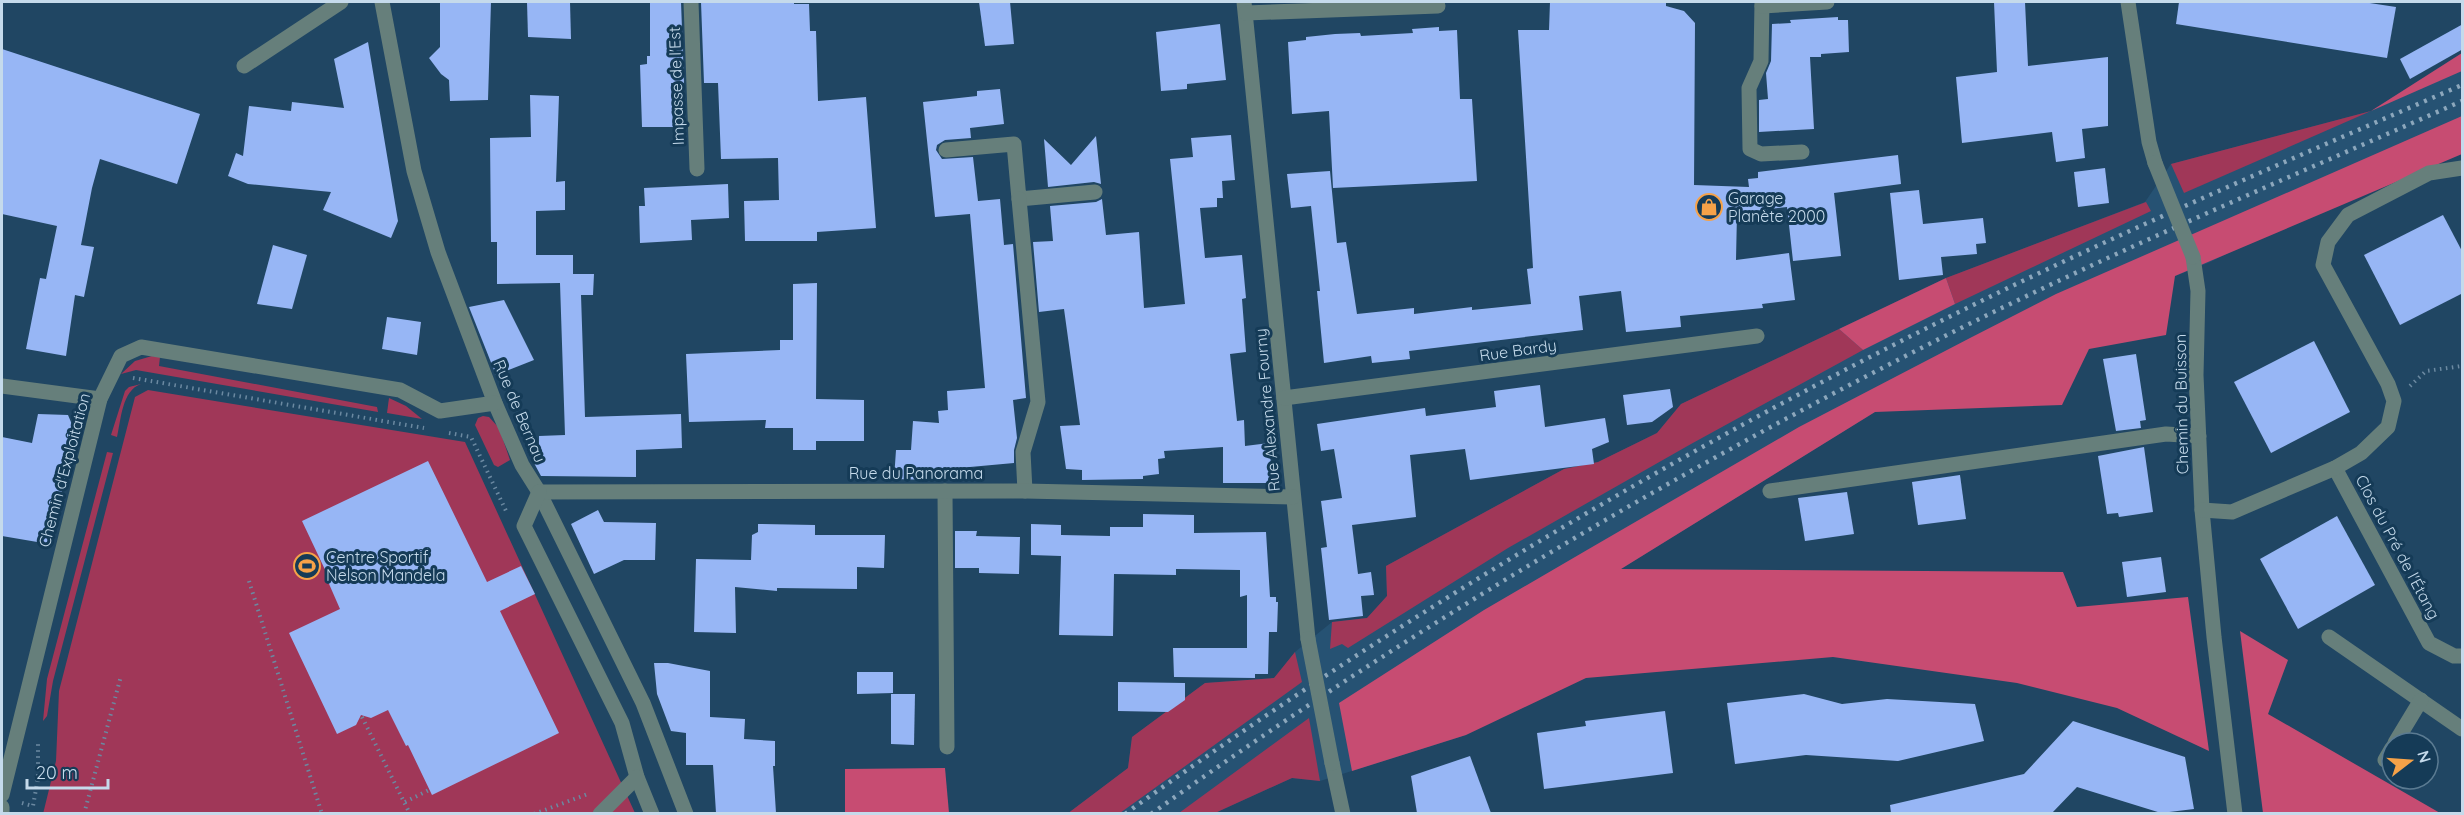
<svg xmlns="http://www.w3.org/2000/svg" width="2464" height="815" font-family="Quicksand,sans-serif">
<style>
.built{fill:#265273}
.green{fill:#a03758}
.forest{fill:#c74c72}
.building{fill:#97b6f5}
.lines{fill:none;stroke-linecap:round;stroke-linejoin:round}
.path{stroke:#6b89a1;stroke-width:4;stroke-dasharray:1.5 4.5;stroke-linecap:butt}
.minor{stroke:#667f7b;stroke-width:15}
.rail{stroke:#8ca7bc;stroke-width:4.5;stroke-dasharray:3 6;stroke-linecap:butt}
.minor-bridge{stroke:#667f7b;stroke-width:15}
.labels{text-anchor:middle;dominant-baseline:central;stroke-width:6;stroke-linejoin:round;paint-order:stroke}
.street-label{font-size:16px;fill:#c5daeb;stroke:#153b57}
.poi-label{font-size:16px;fill:#c5daeb;stroke:#153b57;text-anchor:start}
</style>
<rect width="100%" height="100%" fill="#204663"/>
<path class="built" d="M2462,53v86l-254,124 -178,71 -155,78 -246,152 -190,128 27,43 -146,46 -28,-3 -77,35 -148,1 61,-46 4,-31 73,-54 69,-5 21,-26 37,-30 35,-4 20,-22 -1,-30 178,-97 34,-7 59,-29 24,-29 265,-126 199,-76 26,-38 200,-53z"/>
<g class="green">
<path d="M2371,111l-187,82 -13,-29z"/>
<path d="M2146,202l5,9 -196,93 -9,-26z"/>
<path d="M1839,329l24,21 -172,94 -183,104 -160,100 -6,-4 -12,5 2,-27 35,-4 20,-22 -1,-30 178,-97 34,-7 59,-29 24,-29z"/>
<path d="M152,356l8,1 -1,9 218,41 1,5 -242,-42 -15,4 14,-13z"/>
<path d="M141,384c-19,6 -20,36 -24,53l-6,-2 14,-44 4,-4z"/>
<path d="M148,390l317,52 170,371 -592,1 13,-53 3,-70 76,-294z"/>
<path d="M389,398l17,8 16,13 -35,-6z"/>
<path d="M483,416l6,1 10,11 11,32 -12,7 -4,-2 -19,-40 3,-7z"/>
<path d="M107,452l6,1 -60,228 -6,35 -4,5 4,-42z"/>
<path d="M1295,652l7,30 -182,131 -53,1 61,-46 4,-31 73,-54 69,-5z"/>
<path d="M1309,718l11,63 -28,-3 -77,35h-36z"/>
</g>
<g class="forest">
<path d="M2462,53v18l-91,40z"/>
<path d="M2462,116v38l-287,122 -9,59 -77,14 -27,56 -187,7 -254,157 442,3 14,35 111,-10 21,154 -92,-43 -100,-25 -184,-26 -247,21 -120,57 -114,36 -13,-68 145,-93 103,-60 212,-123 171,-89 86,-44z"/>
<path d="M1946,278l9,26 -92,46 -24,-21z"/>
<path d="M2240,631l48,29 -20,54 172,99h-177z"/>
<path d="M945,768l4,45h-104v-44z"/>
</g>
<g class="building">
<path d="M440,2h51l-3,98 -38,1 -1,-21 -8,-6 -12,-16 11,-11z"/>
<path d="M527,2h43l1,37 -43,-2z"/>
<path d="M650,2h31l3,81h-13l2,44h-31l-2,-62 7,-1v-8h3z"/>
<path d="M701,2h93v2h15l1,27h6l2,70 48,-4 10,131 -59,4v9h-72l-1,-40 35,-1 -1,-42 -57,1 -3,-76h-14z"/>
<path d="M979,2h31l4,42 -29,2z"/>
<path d="M1550,2h116v4l18,5 11,12 -1,162 55,2 -1,-8 10,-1v-6l140,-17 3,29 -67,9 7,63 -48,5 -6,-54 -50,6 -1,47 53,-7 6,47 -33,4 1,4 -83,8 1,11 -55,5 -5,-41 -42,5 4,34 -174,21 1,8 -38,4 -1,-7 -47,7 -7,-72h3l-9,-85 -20,2 -4,-34 43,-3 7,72 9,-1 11,72 57,-6v6l58,-7v3l59,-6 -4,-35 6,-1 -15,-238h31z"/>
<path d="M1994,2h31l3,64 80,-9v69l-26,3 3,29 -29,4 -4,-30 -90,11 -6,-66 41,-5z"/>
<path d="M2179,2h184l33,5 -9,51 -211,-34z"/>
<path d="M1838,17v3h10l1,32 -28,2v3h-11l4,72 -55,3v-32l9,-1 -2,-26 5,-12 1,-37 19,-1 -1,-3z"/>
<path d="M1220,24l6,56 -39,4v5l-26,2 -5,-59z"/>
<path d="M2463,24v25l-53,30 -10,-20z"/>
<path d="M1439,27v4l18,-1 3,69h12l5,82 -144,7 -4,-77 -37,3 -4,-72 18,-2v-3l29,-3 25,-1 1,3 52,-3 -1,-4z"/>
<path d="M368,42l30,179 -7,17 -68,-28 8,-18 -83,-8 -20,-8 8,-23 7,3 6,-50 42,5 1,-9 52,6 -10,-49z"/>
<path d="M2,49l198,65 -23,70 -77,-25 -8,29 -11,57 13,2 -10,50 -9,-2 -9,61 -40,-7 14,-71 6,1 11,-53 -55,-12z"/>
<path d="M1000,89l4,35 -34,4 1,10 -26,2 -8,5 -1,5 6,9 31,-2 5,44 22,-2 4,46 9,-1 13,154 -13,2 4,38 -3,12v13l-77,7v10l-43,-1 2,-29h15l2,-29 26,2 -1,-12 10,-1 -1,-19 38,-3 -15,-174 -35,3 -12,-115 54,-6v-5z"/>
<path d="M530,95l29,1 -3,86 9,-1v29l-29,1v44h37v19h21l-1,21h-12l4,122 96,-3 1,34 -46,2v27l-95,-1 -14,-26h12v-14l26,-1 -5,-152 -63,1v-42h-6l-1,-104 41,-1z"/>
<path d="M1231,135l4,45 -13,1 1,17h-6v9l-17,1 5,50 37,-3 4,43 -4,1 4,53 -16,2 7,67 7,-1 1,26 24,-3 3,33 -5,7h-44v-36l-59,4 1,7 -7,1 1,15 -16,2v3l-61,1v-10l-16,-1 -6,-43 20,-1 -16,-116 -25,3 -6,-70 20,-1 -3,-35 46,-4 6,-3 4,36 33,-3 5,76 41,-4 -15,-145 23,-2 -2,-19z"/>
<path d="M1096,136l5,48 -7,-2 -46,5 -4,-48 27,26z"/>
<path d="M2105,168l4,35 -31,4 -4,-35z"/>
<path d="M728,184l1,34 -38,2 1,20 -52,3 -1,-37h6l-1,-18z"/>
<path d="M1919,190l4,34 60,-6 3,25 -10,1 1,10 -36,3 2,18 -44,5 -9,-87z"/>
<path d="M2443,215l20,38v40l-63,32 -36,-70z"/>
<path d="M273,245l34,10 -15,54 -35,-5z"/>
<path d="M817,283l-1,116 48,1v41h-48v9h-23v-22h-28l1,-8 -77,2 -3,-68 94,-4v-10h13v-56z"/>
<path d="M504,300l30,60 -38,15 -27,-68z"/>
<path d="M387,317l34,5 -4,33 -35,-6z"/>
<path d="M2314,341l36,71 -79,41 -37,-71z"/>
<path d="M2136,354l10,66 -6,1 1,7 -25,3 -13,-72z"/>
<path d="M1540,385l5,42 60,-9 4,24 -17,7 2,15 -124,16 -5,-31 -55,6 6,62 -64,8 6,49 13,-2 3,23 -13,1 2,20 -34,4 -8,-72 6,-1 -6,-46 21,-3 -8,-49 -13,2 -4,-27 108,-16 1,8 70,-9 -2,-16z"/>
<path d="M1670,389l3,18 -21,15 -25,3 -4,-30z"/>
<path d="M38,414l30,1 8,19 -27,110 -47,-8v-99l30,6z"/>
<path d="M2144,447l9,65 -34,5 -1,-4 -11,1 -9,-58z"/>
<path d="M428,461l59,121 34,-16 14,28 -35,17 59,122 -127,62 -24,-50 -2,1 -18,-36 -17,8 -10,-3 -5,10 -19,9 -48,-101 51,-24 -14,-32 2,-1 -26,-55z"/>
<path d="M1960,475l6,44 -48,6 -6,-43z"/>
<path d="M1847,492l7,42 -49,7 -7,-43z"/>
<path d="M598,510l6,12 52,1 -1,37h-31l-30,14 -23,-50z"/>
<path d="M1143,514l51,1v18l72,-1 4,65h6v5h2l-1,30h-8l-1,42h-13v4l-81,-1 -1,-29h74v-53l-7,2v-27l-64,-1v6l-62,-1 -1,62 -54,-1 2,-79 -30,-1v-31l30,1v10l49,1v-9h33z"/>
<path d="M2337,516l38,69 -77,44 -38,-70z"/>
<path d="M758,524l57,1v10h70l-1,33 -27,-1v22l-80,-1v3l-42,-4 1,46 -42,-1 2,-73 55,1 1,-25 6,-3z"/>
<path d="M955,531h22l-1,5 44,1 -1,37 -40,-1v-5h-24z"/>
<path d="M2161,557l5,35 -39,5 -5,-35z"/>
<path d="M654,663h14l42,8v46l35,2 -1,20 31,2v25h-2l3,47h-60l-3,-48h-27v-32l-15,-2 -14,-37z"/>
<path d="M857,672h36v21l-36,1z"/>
<path d="M1118,682l67,1v17l-17,12 -50,-1z"/>
<path d="M891,694h24l-1,51 -23,-1z"/>
<path d="M1804,694l38,10 45,-5 88,5 9,37 -86,20 -92,-6 -71,9 -8,-61z"/>
<path d="M1665,711l8,62 -129,16 -7,-56 49,-7 -1,-5z"/>
<path d="M2073,721l112,36 9,52 -33,4 -84,-26 -25,26h-161l-1,-8 134,-31z"/>
<path d="M1470,756l21,57h-74l-6,-37z"/>
</g>
<g class="lines">
<g class="path">
<path d="M133,378l291,50"/>
<path d="M2410,386l16,-15 36,-5"/>
<path d="M449,433l22,4 36,76"/>
<path d="M249,581l73,233"/>
<path d="M362,717l48,97"/>
<path d="M405,802l24,-12"/>
<path d="M22,803l11,3 5,-28v-34"/>
<path d="M84,814l37,-138"/>
<path d="M534,814l54,-20"/>
</g>
<g class="minor">
<path d="M382,2l32,169 24,81 57,151 27,62 17,27 104,211 43,111"/>
<path d="M691,2l6,167"/>
<path d="M1244,2l64,637"/>
<path d="M1762,2l-1,59 -12,27 1,61 11,5 41,-2"/>
<path d="M2128,2l21,140 6,21"/>
<path d="M1762,6l65,-4"/>
<path d="M1246,13l192,-7"/>
<path d="M244,66l97,-64"/>
<path d="M946,150l68,-6 5,55 76,-7"/>
<path d="M1019,199l19,203 -15,50 2,39"/>
<path d="M2193,257l5,34 -2,84 6,135 12,127 21,177"/>
<path d="M2,386l98,13"/>
<path d="M1284,398l473,-62"/>
<path d="M2335,468l94,175 25,13h8"/>
<path d="M945,491l2,256"/>
<path d="M1770,491l396,-57 33,2"/>
<path d="M539,492l486,-1 268,6"/>
<path d="M539,492l-15,34 98,197 15,54 15,37"/>
<path d="M2202,510l30,2 103,-44 26,-15 27,-26 6,-26 -6,-17 -65,-119 5,-23 20,-27 81,-42 33,-5"/>
<path d="M2329,637l133,92"/>
<path d="M2395,743l26,-43"/>
<path d="M2385,760l7,-12"/>
<path d="M1332,763l11,51"/>
<path d="M2,795l98,-396 21,-43 20,-9 259,43 40,21 55,-8"/>
<path d="M2,807v6"/>
<path d="M600,814l37,-37"/>
</g>
<g class="rail">
<path d="M1125,814c264,-190 543,-358 834,-502 165,-82 335,-154 503,-227"/>
<path d="M1151,814c257,-184 529,-346 812,-487 163,-81 332,-152 499,-226"/>
</g>
<g class="minor-bridge">
<path d="M2155,163l38,94"/>
<path d="M1308,639l24,124"/>
</g>
</g>
<defs>
<symbol id="shop-ring" viewBox="-11 -11 22 22"><circle r="9.5" fill="#153b57" stroke="#f6a248" stroke-width="1.5"/><path d="M-5-2.5h2.3a2.7 3.5 0 0 1 5.4 0H5L5.5 6h-11ZM-1.5-2.5h3a1.5 2.3 0 0 0-3 0Z" fill="#f6a248"/></symbol>
<symbol id="stadium-ring" viewBox="-11 -11 22 22"><circle r="9.5" fill="#153b57" stroke="#f6a248" stroke-width="1.5"/><path d="M0-5a6.5 5 0 1 0 0 10a6.5 5 0 1 0 0-10ZM-3.5-1.8h7v3.6h-7Z" fill="#f6a248"/></symbol>
</defs>
<g fill-rule="evenodd">
<use href="#shop-ring" x="1694" y="192" width="30" height="30"/>
<use href="#stadium-ring" x="292" y="551" width="30" height="30"/>
</g>
<g class="labels">
<g class="street-label">
<text transform="translate(676 86) rotate(-92)">Impasse de l'Est</text>
<text transform="translate(1518 350) rotate(-8)">Rue Bardy</text>
<text transform="translate(2181 404) rotate(-91)">Chemin du Buisson</text>
<text transform="translate(1267 410) rotate(-95)">Rue Alexandre Fourny</text>
<text transform="translate(520 411) rotate(67)">Rue de Bernau</text>
<text transform="translate(64 470) rotate(-75)">Chemin d'Exploitation</text>
<text x="916" y="473">Rue du Panorama</text>
<text transform="translate(2398 547) rotate(62)">Clos du Pré de l'Étang</text>
</g>
<g class="poi-label">
<text x="1728" y="198">Garage<tspan x="1728" dy="18">Planète 2000</tspan></text>
<text x="326" y="557">Centre Sportif<tspan x="326" dy="18">Nelson Mandela</tspan></text>
</g>
</g>
<rect width="2464" height="815" fill="none" stroke="#c5daeb" stroke-width="6"/>
<g transform="translate(2410 761) rotate(73)"><circle r="28" fill="#153b57" stroke="#5b7b92" stroke-width="1.5"/>
<path d="M0-4.5L10 22L0 15L-10 22Z" fill="#f6a248"/>
<text y="-9" font-size="16" font-weight="bold" text-anchor="middle" fill="#c5daeb">N</text>
</g>
<path d="M27 779v9h81v-9" fill="none" stroke="#c5daeb" stroke-width="3"/>
<text x="36" y="779" font-size="18" fill="#c5daeb" stroke="#153b57" stroke-width="4.5" paint-order="stroke">20 m</text>
</svg>
